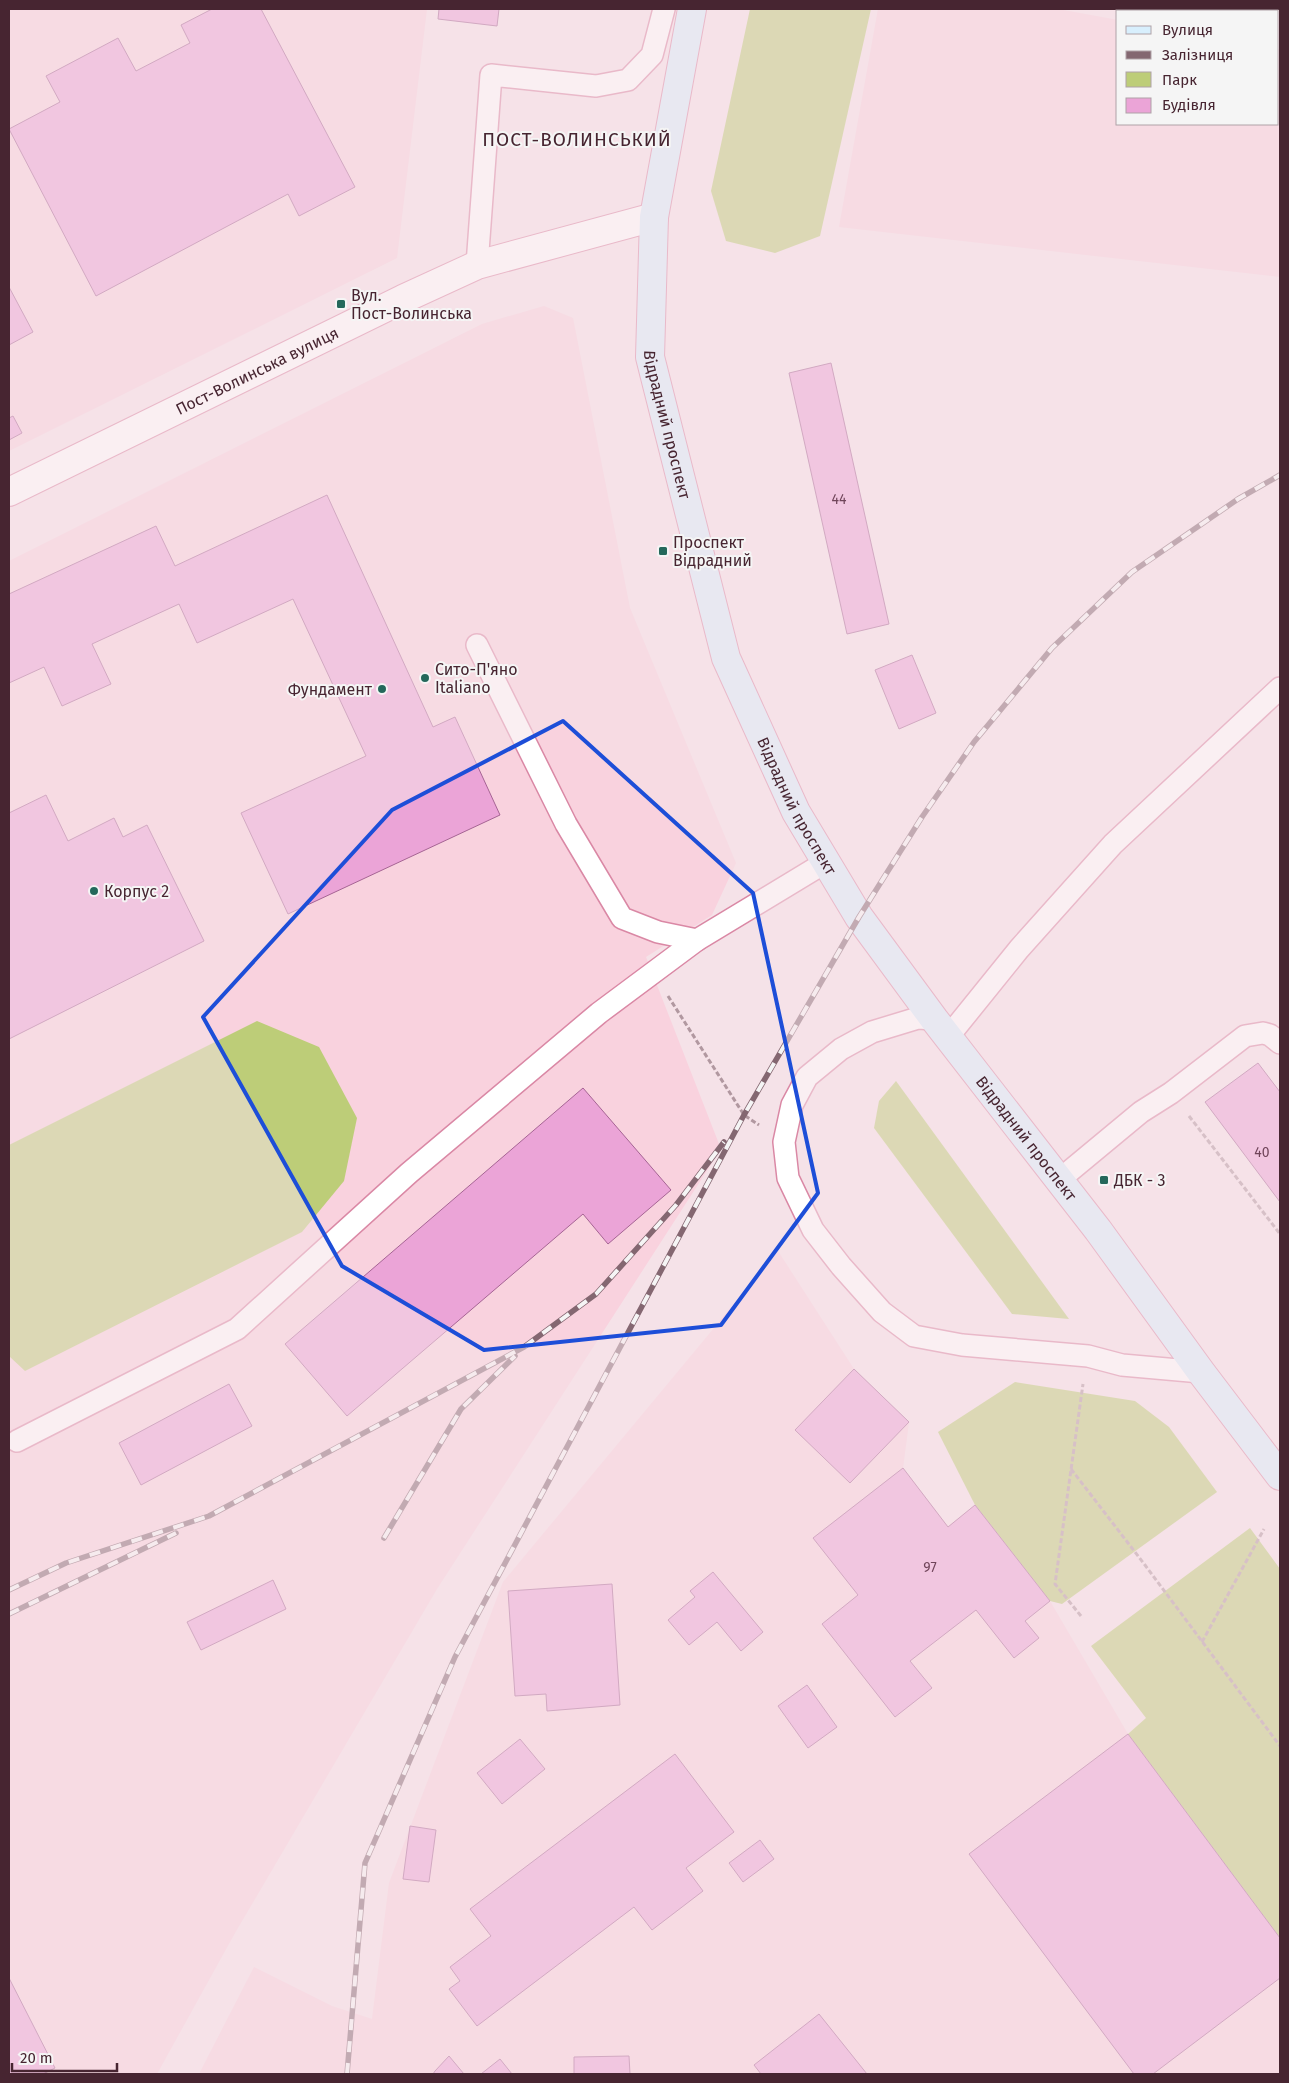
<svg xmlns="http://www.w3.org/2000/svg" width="1289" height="2083" font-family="'Fira Sans',sans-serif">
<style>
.built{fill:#f9d2de}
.green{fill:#bdcd78}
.building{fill:#eba4d7;stroke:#a66494}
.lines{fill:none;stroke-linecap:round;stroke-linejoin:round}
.lane-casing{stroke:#da88a5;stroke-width:24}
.street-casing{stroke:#da88a5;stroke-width:30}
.secondary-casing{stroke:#da88a5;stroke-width:30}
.path{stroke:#b198a0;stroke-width:3;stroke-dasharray:5 2.5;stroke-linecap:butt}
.lane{stroke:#fff;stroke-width:21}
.street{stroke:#fff;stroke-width:28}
.secondary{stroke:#d8effd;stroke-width:28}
.rail-casing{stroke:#846771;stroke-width:5.5}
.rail{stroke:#f5f5f5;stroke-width:4;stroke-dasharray:11;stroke-linecap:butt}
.marked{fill:none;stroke:#1d4ed8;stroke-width:4;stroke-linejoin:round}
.poi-dot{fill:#24685b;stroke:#f5f5f5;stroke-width:2}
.labels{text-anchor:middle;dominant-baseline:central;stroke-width:4;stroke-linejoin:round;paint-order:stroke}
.number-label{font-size:14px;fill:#70455a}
.poi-label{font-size:16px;fill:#472531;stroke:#f5f5f5;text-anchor:start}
.street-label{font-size:16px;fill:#472531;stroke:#f5f5f5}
.quarter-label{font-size:19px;letter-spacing:1px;fill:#472531;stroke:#f5f5f5}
</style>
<rect width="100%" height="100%" fill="#f5e2e8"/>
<g class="built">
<path d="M9,9h418l-30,249 -388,193z"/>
<path d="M878,9h180l60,11v104h160v-75h2v228l-441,-50z"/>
<path d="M544,306l29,12 57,290 106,255 -24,52 -66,42 75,192 -284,440 -202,344 -78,141h-148v-1513l473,-237z"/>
<path d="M778,1251l76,118 55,53 -6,46 45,58 27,-21 75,96 78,133 152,204v136h-1081l55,-107 78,39 40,13 17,-136 114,-301z"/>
</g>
<g class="green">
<path d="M750,9h121l-51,227 -45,17 -49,-12 -15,-50z"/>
<path d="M257,1021l62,26 38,71 -13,63 -42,51 -277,139 -16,-15v-211z"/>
<path d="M896,1081l173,238 -57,-5 -138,-186 5,-27z"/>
<path d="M1015,1382l120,19 34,26 48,65 -155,112 -12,-3 -75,-96 -37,-73z"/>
<path d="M1250,1528l30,41v369l-152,-204 18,-16 -55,-72z"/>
</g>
<g class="building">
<path d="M212,9h49l94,178 -56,29 -11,-22 -192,102 -87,-167 51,-27 -14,-26 72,-38 18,33 54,-28 -9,-18z"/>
<path d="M439,9h60l-2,17 -59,-7z"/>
<path d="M9,287l24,45 -24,13z"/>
<path d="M831,363l58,261 -42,10 -58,-261z"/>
<path d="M13,416l9,17 -13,7v-22z"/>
<path d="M327,495l106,232 22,-10 45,98 -212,99 -47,-101 125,-57 -73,-157 -96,44 -18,-39 -87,40 19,40 -49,22 -18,-39 -35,16v-89l147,-68 19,40z"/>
<path d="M912,655l24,58 -37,16 -24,-59z"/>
<path d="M46,795l22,46 46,-23 9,19 24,-12 57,116 -195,98v-226z"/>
<path d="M1258,1063l22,29v110l-75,-100z"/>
<path d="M583,1088l88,102 -63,54 -25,-30 -236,202 -62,-72z"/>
<path d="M854,1369l55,53 -59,61 -55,-53z"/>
<path d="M229,1384l23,42 -111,59 -22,-42z"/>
<path d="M903,1468l45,59 27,-22 75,96 -25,20 14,17 -25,20 -38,-48 -66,51 22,27 -37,29 -73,-93 36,-29 -45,-57z"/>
<path d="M713,1572l50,60 -22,19 -24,-29 -28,23 -21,-25 27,-23 -5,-6z"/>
<path d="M273,1580l13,29 -85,41 -14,-28z"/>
<path d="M612,1584l8,121 -73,6 -1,-17 -31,2 -7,-105z"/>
<path d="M807,1685l30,42 -29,21 -30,-42z"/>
<path d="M1128,1734l152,204v40l-127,96h-19l-165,-220z"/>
<path d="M520,1739l25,30 -43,35 -25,-31z"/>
<path d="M675,1754l59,78 -48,36 17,23 -51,39 -18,-23 -157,119 -28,-37 11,-8 -10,-14 41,-31 -21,-27z"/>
<path d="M410,1826l26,4 -7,52 -26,-3z"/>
<path d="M760,1840l14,19 -31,23 -14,-19z"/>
<path d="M9,1978l46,90 -12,6h-34z"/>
<path d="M819,2014l48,60h-106l-7,-9z"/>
<path d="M449,2056l15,18h-31l2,-3z"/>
<path d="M629,2056l1,18h-56v-17z"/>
<path d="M500,2059l12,15h-31z"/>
</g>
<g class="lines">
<defs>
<g id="lane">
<path d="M477,265l14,-190 105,11 32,-6 24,-25 12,-46"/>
<path d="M477,645l89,179 56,94 36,14 39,8"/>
<path d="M934,1019l-16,-1 -46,14 -31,17 -34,28 -15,28 -8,37 4,36 25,52 28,36 41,46 32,24 48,9 126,11 34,9 79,7"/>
<path d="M948,1037l71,-88 94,-105 167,-156"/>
<path d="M1059,1180l82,-68 30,-19 74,-57 18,-3 7,2 10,8"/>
<path d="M17,1441l220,-112 172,-156 190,-160 98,-73 129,-78"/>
</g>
<g id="street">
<path id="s1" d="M9,492l394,-193 74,-34 177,-48"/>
</g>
<g id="secondary">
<path id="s2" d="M692,9l-38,208 -4,140 76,301 70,154 63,105 75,102 164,211 103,142 79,104"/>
</g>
</defs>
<use href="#lane" class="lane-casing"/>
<use href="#street" class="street-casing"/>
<use href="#secondary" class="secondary-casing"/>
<g class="path">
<path d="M668,996l76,119 15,10"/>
<path d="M1189,1116l91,118"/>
<path d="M1071,1469l74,96 135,181"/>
<path d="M1081,1616l-26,-32 28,-200"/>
<path d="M1202,1642l62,-113"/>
</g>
<use href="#lane" class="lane"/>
<use href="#street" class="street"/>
<use href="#secondary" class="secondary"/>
<defs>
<g id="rail">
<path d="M384,1538l77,-129 54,-53"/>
<path d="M9,1590l57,-27 143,-47 315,-169 72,-53 80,-89 48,-63"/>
<path d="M9,1614l167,-81"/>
<path d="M347,2074l18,-211 90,-206 289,-542 115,-198 63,-100 52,-75 78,-94 80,-76 106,-73 42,-24"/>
</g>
</defs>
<use href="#rail" class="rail-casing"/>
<use href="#rail" class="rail"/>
</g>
<path d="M0 0H1289V2083H0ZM563,721l190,172 65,300 -97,132 -237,25 -142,-84 -139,-249 189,-207z" fill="#f5e2e8" fill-opacity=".55" fill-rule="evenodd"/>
<path class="marked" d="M563,721l190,172 65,300 -97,132 -237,25 -142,-84 -139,-249 189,-207z"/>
<g class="poi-dot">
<rect x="336" y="299" width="10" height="10" rx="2.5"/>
<rect x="658" y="546" width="10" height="10" rx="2.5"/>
<circle cx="425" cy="678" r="5"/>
<circle cx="382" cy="689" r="5"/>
<circle cx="94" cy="891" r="5"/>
<rect x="1099" y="1175" width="10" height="10" rx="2.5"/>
</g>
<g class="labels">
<g class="number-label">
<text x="839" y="499">44</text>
<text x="1262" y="1152">40</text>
<text x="930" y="1567">97</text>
</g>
<g class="poi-label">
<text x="351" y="295">Вул.<tspan x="351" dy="18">Пост-Волинська</tspan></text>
<text x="673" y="542">Проспект<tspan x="673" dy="18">Відрадний</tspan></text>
<text x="435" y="669">Сито-П'яно<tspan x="435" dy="18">Italiano</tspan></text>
<text x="372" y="689" text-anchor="end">Фундамент</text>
<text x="104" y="891">Корпус 2</text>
<text x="1114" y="1180">ДБК - 3</text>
</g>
<g class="street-label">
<text stroke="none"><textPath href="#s1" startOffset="276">Пост-Волинська вулиця</textPath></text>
<text stroke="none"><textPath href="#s2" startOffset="421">Відрадний проспект</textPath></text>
<text stroke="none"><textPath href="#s2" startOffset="826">Відрадний проспект</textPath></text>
<text stroke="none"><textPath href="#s2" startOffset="1231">Відрадний проспект</textPath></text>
</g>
<g class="quarter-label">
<text x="577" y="139">ПОСТ-ВОЛИНСЬКИЙ</text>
</g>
</g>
<rect width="1289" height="2083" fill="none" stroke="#472531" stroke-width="20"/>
<rect x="1116" y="10" width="162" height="115" fill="#f5f5f5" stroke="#afa2a7"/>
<rect x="1126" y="26" width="25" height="8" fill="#d8effd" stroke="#afa2a7"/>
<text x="1162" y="35" font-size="15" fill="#472531">Вулиця</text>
<rect x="1126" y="51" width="25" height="8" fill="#846771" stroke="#afa2a7"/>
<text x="1162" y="60" font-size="15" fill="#472531">Залізниця</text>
<rect x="1126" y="72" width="25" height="15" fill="#bdcd78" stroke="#afa2a7"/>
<text x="1162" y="85" font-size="15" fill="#472531">Парк</text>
<rect x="1126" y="98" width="25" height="15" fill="#eba4d7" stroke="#afa2a7"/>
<text x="1162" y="110" font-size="15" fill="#472531">Будівля</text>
<path d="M12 2063v8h105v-8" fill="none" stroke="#472531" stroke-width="2.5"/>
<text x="20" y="2063" font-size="15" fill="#472531" stroke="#f5f5f5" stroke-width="4" paint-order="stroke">20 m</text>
</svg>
